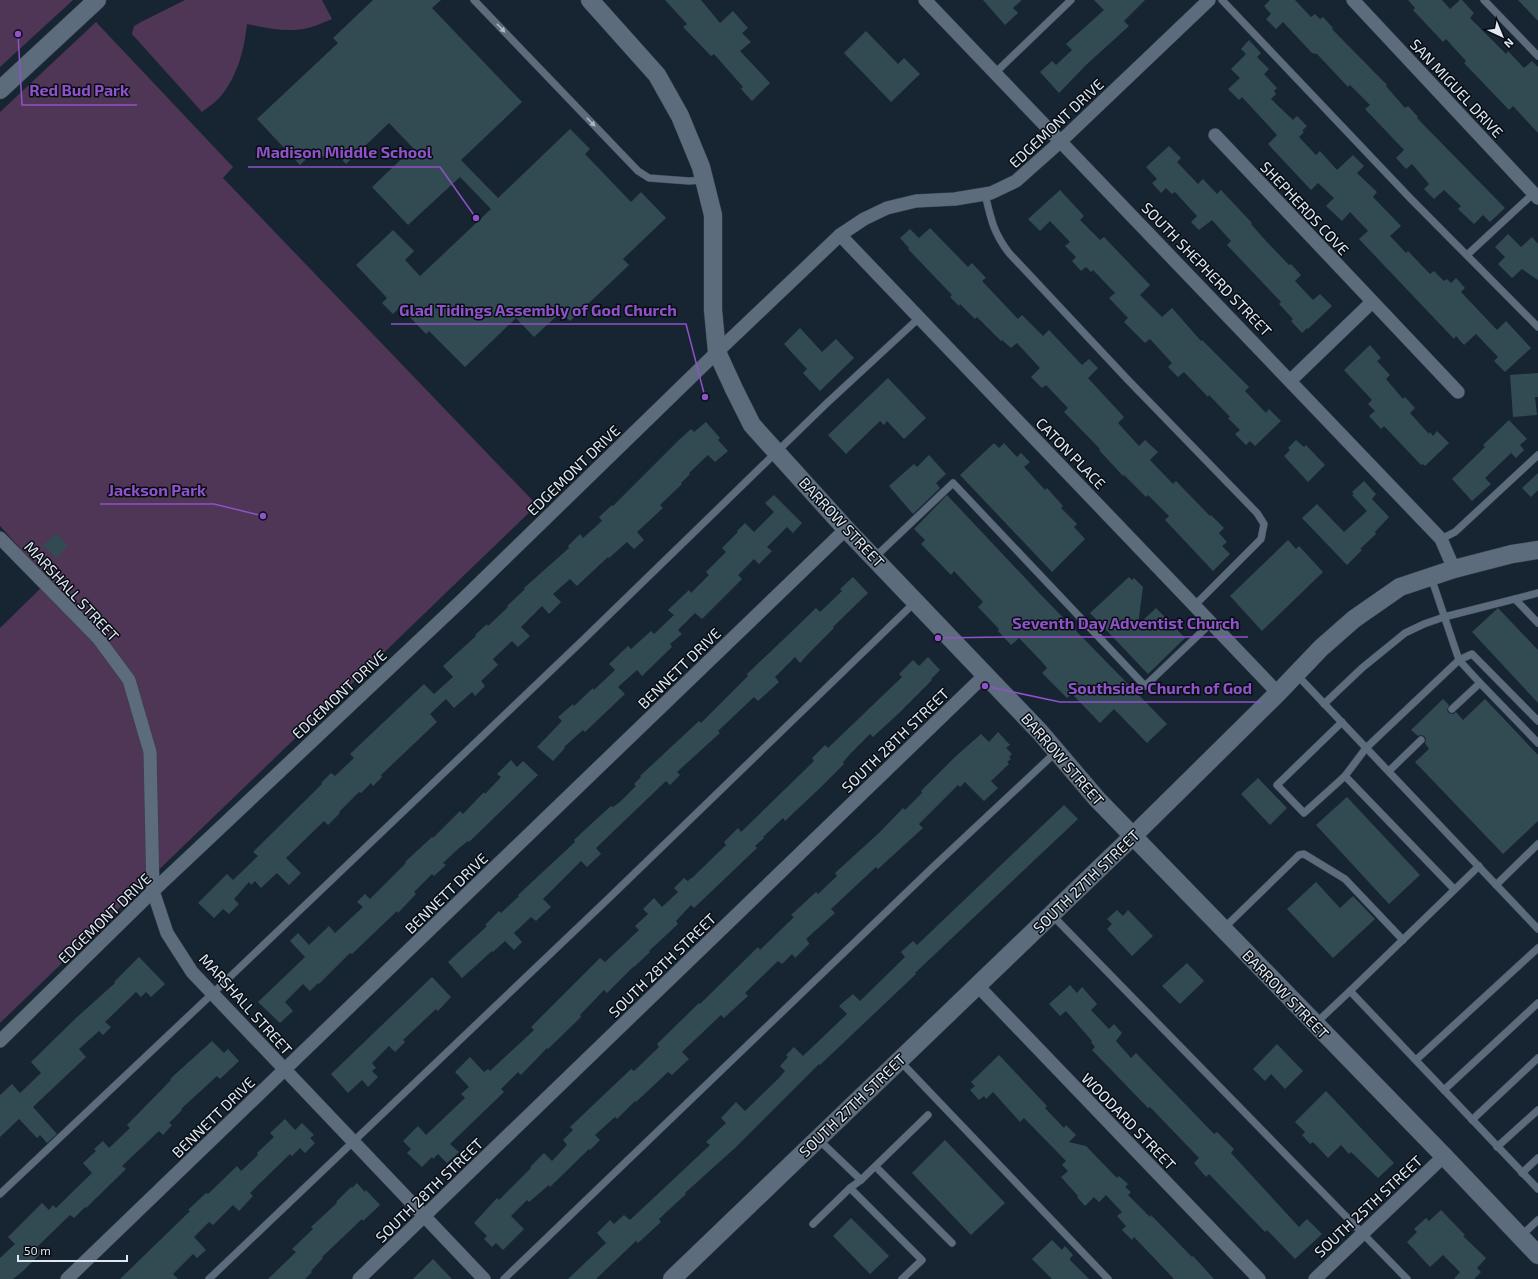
<svg xmlns="http://www.w3.org/2000/svg" width="1538" height="1279" font-family="'Exo 2',sans-serif">
<style>
.green{fill:#4f3556}
.building{fill:#324b52}
.lines{fill:none;stroke-linecap:round;stroke-linejoin:round}
.lane-casing{stroke:#38424d;stroke-width:8}
.street-casing{stroke:#38424d;stroke-width:14}
.secondary-casing{stroke:#38424d;stroke-width:19}
.lane{stroke:#5c6c7c;stroke-width:7}
.street{stroke:#5c6c7c;stroke-width:13}
.secondary{stroke:#5c6c7c;stroke-width:18}
.oneway{fill:#abb7c3}
.labels{text-anchor:middle;dominant-baseline:central;stroke-width:3;stroke-linejoin:round;paint-order:stroke}
.street-label{font-size:15px;fill:#e0e9f3;stroke:#070d13}
.leader{fill:none;stroke:#8f52c9;stroke-width:1.5}
.callout-dot{fill:#8f52c9;stroke:#070d13;stroke-width:1.5}
.callout-label{font-size:16px;text-anchor:middle;font-weight:bold;fill:#8f52c9;stroke:#070d13;stroke-width:3;stroke-linejoin:round;paint-order:stroke}
</style>
<rect width="100%" height="100%" fill="#172432"/>
<g class="green">
<path d="M0,0h73l-73,67z"/>
<path d="M185,0h137l10,19c-8,3 -16,7 -24,9 -19,5 -42,0 -61,-4 -3,26 -9,51 -26,72 -5,6 -13,11 -19,16l-70,-78 2,-8 7,-4z"/>
<path d="M96,22l137,145 -10,11 314,327 -537,518v-395l49,-48 -49,-54v-414z"/>
</g>
<g class="building">
<path d="M373,0h68l-9,8 90,94 -61,58 37,38 72,-69 20,20 -5,5 46,48 10,-10 25,26 -43,41 6,6 -59,56 -9,-9 -27,25 -18,-19 -51,49 -36,-36 -3,3 -26,-27 -7,7 -11,-11 5,-5 -31,-33 37,-35 21,21 -9,9 15,16 71,-67 -31,-32 -52,48 -36,-38 41,-39 -24,-25 -43,41 -14,-15 -9,8 -7,-7 -16,15 -43,-46 81,-76 -5,-5z"/>
<path d="M665,0h36l19,23 13,-12 15,17 -6,5 9,9 -11,9 30,32 -18,18 -11,-12 2,-2 -29,-33 -3,2 -28,-29 4,-3z"/>
<path d="M983,0h39l-9,8 5,5 -13,12z"/>
<path d="M1094,0h51l-21,21 5,5 -43,39 -27,28 -19,-21 12,-11 4,4 16,-15 -6,-6 38,-34z"/>
<path d="M1270,0h25l16,17 4,-3 5,5 3,-2 10,11 -1,1 55,56 -1,1 19,22 3,-2 10,11 -1,1 88,90 -15,14 -7,-7 -9,9 -16,-15 3,-3 -17,-16 -10,9 -10,-10 5,-5 -17,-20 -6,5 -10,-11 8,-8 -39,-41 5,-4 -20,-20 -2,2 -31,-33 -5,-1 -29,-31 -7,7 -10,-10 5,-5 -7,-8z"/>
<path d="M1408,0h34l8,9 10,-9h2l12,13 -4,5 36,36 2,-3 16,17 8,-7 6,6v66l-25,-27 -4,4 -45,-47 2,-2 -20,-22 -3,3 -30,-32 2,-2z"/>
<path d="M1518,0h20v21z"/>
<path d="M866,31l32,33 6,-6 16,16 -29,28 -47,-49z"/>
<path d="M1249,40l12,13 -4,4 12,12 -5,5 13,14 -3,3 2,3 -5,5 22,21 4,-4 10,10 -5,5 2,1 -5,5 17,18 4,-4 17,19 16,-15 11,11 -7,7 20,19 -4,5 28,29 -11,10 16,17 2,-2 22,23 4,-3 10,10 3,-2 4,4 5,-5 9,10 -4,4 36,38 9,-9 25,27 -26,24 -11,-11 4,-4 -22,-23 -12,11 -8,-9 -2,3 -95,-100 9,-8 -18,-19 -8,9 -16,-15 8,-8 -16,-15 -7,7 -43,-46 9,-9 -35,-38 -3,3 -11,-11 12,-11 -9,-9 15,-15 -5,-5z"/>
<path d="M1169,146l12,12 -4,4 21,22 5,-5 14,15 4,-4 31,33 -1,1 15,17 23,24 2,-1 10,11 -6,6 18,19 7,-6 12,12 -24,23 -1,-1 -5,5 -11,-12 2,-2 -14,-15 2,-2 -54,-57 4,-4 -19,-21 -13,10 -8,-8 6,-6 -22,-24 -3,2 -6,-6 -5,5 -9,-10 5,-4 -11,-12z"/>
<path d="M1060,190l24,26 -4,4 20,20 4,-3 46,48 -10,10 22,22 10,-9 29,33 1,-1 47,47 -4,4 21,22 3,-4 12,12 -26,25 -5,-5 -4,4 -11,-11 5,-4 -12,-12 2,-1 -21,-22 -1,2 -24,-25 -6,5 -10,-10 4,-4 -22,-24 -5,4 -21,-21 4,-4 -19,-20 6,-5 -22,-23 -2,2 -5,-5 -5,4 -9,-10 4,-4 -11,-11 5,-4 -20,-21 -10,10 -12,-12z"/>
<path d="M930,228l38,39 4,-4 14,15 -4,3 36,38 4,-4 21,21 6,-6 33,35 7,-6 9,9 -10,10 36,39 -6,6 21,23 6,-6 13,12 -8,8 23,24 3,-3 34,35 1,-1 13,13 -5,5 8,9 -5,4 8,8 -17,17 -48,-51 4,-4 -21,-21 -2,2 -22,-22 -1,1 -24,-26 1,-1 -36,-37 4,-4 -22,-23 -4,3 -11,-11 9,-9 -23,-25 -6,5 -9,-8 -1,1 -24,-24 -2,2 -15,-15 -1,2 -9,-9 2,-2 -44,-46 1,-1 -9,-10 10,-9 9,9z"/>
<path d="M1508,234l13,13 11,-10 6,7v36l-16,-11 -10,9 -14,-14 7,-7 -10,-10z"/>
<path d="M800,328l22,24 14,-13 18,19 -34,33 -17,-18 4,-4 -23,-25z"/>
<path d="M1370,345l11,13 -4,3 13,14 -4,4 17,20 2,-2 10,11 -5,5 19,21 1,-2 3,4 4,-5 12,12 -24,23 -2,-2 -2,1 -37,-39 -3,3 -12,-13 6,-5 -7,-7 4,-4 -28,-30z"/>
<path d="M1538,373v24h-3l2,18 -24,2 -3,-42z"/>
<path d="M888,378l38,40 -22,21 -17,-18 -3,4 -4,-4 -34,33 -18,-19z"/>
<path d="M1509,420l18,19 -7,6 4,5 -8,8 -5,-5 -26,25 6,6 -19,17 -20,-22 33,-32 -2,-2z"/>
<path d="M706,422l14,16 -2,2 10,11 -13,11 -7,-7 -19,18 1,1 -9,9 1,1 -22,21 3,3 -26,24 7,8 -10,9 -7,-7 -18,16 -1,-1 -31,29 -7,-7 -17,15 8,8 -12,12 -7,-8 -21,21 9,9 -12,11 -6,-6 -19,18 5,6 -17,16 4,5 -10,10 -3,-4 -18,16 -8,-9 -16,15 7,8 -56,53 1,2 -9,9 -2,-3 -10,10 -2,-1 -20,20 1,1 -12,12 -4,-4 -38,37 15,15 -12,12 -12,-12 -16,15 -6,-7 -4,4 -2,-3 -15,17 5,5 -10,10 -6,-5 -9,9 -16,-15 29,-29 6,6 25,-24 -5,-4 69,-68 -1,-1 10,-10 4,3 19,-18 -4,-4 74,-70 10,10 19,-17 -10,-11 33,-30 -1,-1 12,-11 1,2 20,-19 -1,-1 18,-17 -1,-1 45,-40 -1,-2 12,-12 3,4 19,-17 -3,-4 13,-12 1,1 67,-67 11,-10 3,3z"/>
<path d="M1296,440l8,7 2,-2 19,20 -17,17 -24,-26 6,-6 -2,-2z"/>
<path d="M994,443l5,5 5,-5 13,14 4,-4 9,9 -6,5 21,23 2,-2 16,18 -2,2 16,16 -3,3 11,12 -33,33 -92,-97z"/>
<path d="M929,455l17,19 -10,9 4,5 -27,26 -24,-28 25,-22 3,3z"/>
<path d="M1538,473v17l-7,7 -9,-9z"/>
<path d="M1364,481l12,13 -4,5 17,18 -14,15 1,2 -16,15 2,1 -15,15 -45,-47 15,-14 27,28 23,-21 -15,-16 2,-1 -2,-2z"/>
<path d="M774,495l28,28 -9,10 -6,-6 -20,20 5,4 -13,13 -5,-5 -16,16 4,4 -40,40 -7,-6 -17,17 4,4 -12,10 2,3 -30,29 -5,-6 -19,17 7,7 -40,38 -2,-2 -19,17 1,1 -12,13 -16,-14 25,-26 -4,-4 15,-13 1,2 19,-18 1,2 21,-20 -6,-6 19,-18 3,3 20,-18 3,3 20,-19 -6,-5 21,-20 2,3 18,-18 -3,-3 20,-20 -4,-4 16,-16 -1,-1 8,-8 9,9 20,-20 -9,-9z"/>
<path d="M947,495l96,102 124,127 -20,19 -33,-34 -14,14 -28,-29 -5,4 -25,-25 5,-5 -4,-5 -24,-25 -8,7 -13,-14 1,-2 -21,-22 5,-5 -29,-31 -3,4 -30,-31 4,-4 -11,-11z"/>
<path d="M56,533l12,13 -12,12 -13,-13z"/>
<path d="M1288,540l8,9 3,-3 24,26 -61,59 -32,-35z"/>
<path d="M853,577l15,16 -35,34 1,1 -24,24 -10,11 -5,-6 -20,20 4,5 -21,19 -4,-4 -36,34 2,2 -43,39 3,3 -10,10 -4,-4 -70,67 5,6 -14,13 -6,-6 -38,38 8,8 -15,14 -5,-4 -17,16 8,9 -8,8 -9,-9 -12,11 -1,-1 -30,27 -14,-16 39,-36 -2,-1 14,-14 2,2 18,-17 -1,-1 57,-53 -1,-2 16,-15 21,-19 2,1 7,-5 16,-16 -2,-2 7,-7 -1,-1 59,-55 2,2 47,-47 -1,-2 39,-37 30,-29 4,4 22,-21 -2,-2z"/>
<path d="M1129,577l3,3 2,-2 9,9 -5,38 18,-17 29,30 -37,36 -58,-61z"/>
<path d="M1498,608l40,42v53l-66,-71z"/>
<path d="M928,657l12,13 -9,9 1,1 -34,34 -25,23 -3,-3 -19,19 -8,9 1,2 -24,24 -35,33 -2,-3 -20,19 1,1 -9,8 2,2 -63,60 -3,-3 -15,16 2,3 -29,27 1,1 -16,15v-1l-27,27 -3,-3 -24,25 1,2 -33,32 -1,-1 -26,27 -3,-3 -17,17 3,3 -54,52 9,8 -12,11 -9,-9 -5,5 -1,-2 -10,10 -15,-14 4,-4 -8,-8 15,-15 8,9 39,-37 -4,-4 8,-7 -14,-15 15,-15 14,15 4,-3 2,2 44,-41 -3,-3 69,-69 5,4 34,-32 -4,-4 13,-12 -5,-5 11,-11 8,9 16,-15 -4,-4 10,-10 4,3 3,-3h1l34,-33 -2,-3 14,-14 3,4 73,-71 -2,-3 13,-13 3,3 74,-71 -3,-3 14,-14 6,6z"/>
<path d="M1443,699l6,6 -2,5 2,3 4,1 3,-2 7,8 22,-21 53,56v66l-35,33 -88,-92 14,-13 -4,-6 1,-4 -2,-3 -4,-1 -2,1 -7,-6z"/>
<path d="M998,732l12,13 -4,3 6,6 -3,3 2,2 -4,3 2,2 -18,17 7,7 -14,13 -19,-19 -5,5 -2,-2 -39,39 4,4 -45,41 -2,-2 -45,42 4,4 -29,26 3,4v1l-14,14 -3,-4 -10,10 -4,-3 -33,32 3,3 -24,22 -3,-3 -39,37 7,7 -17,16 -4,-3 -32,30 -1,-1 -18,18 -2,-2 -20,18 5,5 -10,10 -1,-1 -39,38 -1,-2 -20,17 -2,-2 -16,16 13,13 -21,21 -7,-7 -4,4 -8,-8 3,-3 -13,-13 23,-25 2,2 32,-32 -1,-1 14,-14 8,8 15,-16 -4,-5 10,-10 -3,-3 61,-58 3,2 25,-24 -2,-3 42,-41 1,1 58,-57 2,3 34,-33 -3,-2 25,-23 2,2 19,-18 -2,-3 45,-41 23,-24 2,2 17,-17 -1,-2 35,-35 25,-22 8,8z"/>
<path d="M511,760l6,7 6,-6 15,14 -69,67 -1,-1 -9,7 -16,15 3,2 -12,11 -2,-2 -18,18 2,2 -18,19 -1,-2 -45,43 -2,-1 -31,31 -1,-1 -8,8 -7,-7 -18,18 8,9 -13,12 -22,-21 47,-45 -15,-16 8,-8 11,12 20,-19 6,7 28,-26 -6,-5 8,-8 5,5 36,-36 -1,-1 27,-25 1,1 27,-27 3,3 21,-22 1,2 16,-17 -4,-3z"/>
<path d="M1258,778l29,30 -17,17 -29,-31z"/>
<path d="M1347,797l73,78 -31,29 -73,-79z"/>
<path d="M1064,805l14,14 -163,154 1,1 -96,91 -1,-1 -84,84 -50,45 1,1 -27,25 2,3 -23,21 -2,-2 -40,38h-28l38,-36 -9,-10 13,-13 4,4 10,-9 6,5 80,-75 -4,-3 20,-19 -5,-5 15,-16 9,9 34,-33 6,-7 -5,-5 8,-9 -2,-2 8,-8 9,9 44,-42 -8,-8 14,-12 7,7 45,-44 -4,-5 12,-11 4,4z"/>
<path d="M1316,882l24,26 13,-12 22,23 -42,39 -46,-49z"/>
<path d="M1117,910l6,6 5,-6 25,26 -21,20 -25,-27 5,-5 -5,-5z"/>
<path d="M139,957l26,27 -14,13 -5,-5 -5,5 -5,-5 -31,30 6,5 -8,8 -4,-4 -20,18 7,8 -53,50 24,27 -10,9 -7,-8 -3,3 -18,-19 -19,18v-42l12,-11 8,9 21,-20 -10,-11 45,-44 39,-35 -1,-1z"/>
<path d="M1187,963l17,18 -24,23 -18,-18z"/>
<path d="M432,977l19,20 -13,14 -2,-2 -33,31 2,2 -10,10 -6,-6 -17,17 4,5 -4,3 6,6 -10,10 -6,-7 -14,13 -17,-19z"/>
<path d="M1070,985l7,8 5,-6 15,17 -6,6 18,19 5,-5 8,9 -6,8 15,17 5,-5 78,81 3,-2 17,17 -3,4 68,74 8,-8 15,15 -27,25 -28,-29 -2,2 -56,-58 -3,3 -12,-14 5,-5 -49,-51 -2,1 -56,-58 3,-3 -4,-5 1,-1 -26,-30 -6,5 -11,-12z"/>
<path d="M212,1041l12,12 4,-4 11,12 -19,18 -3,-3 -36,33 1,1 -13,13 3,2 -9,10 -4,-4 -37,35 4,3 -40,39 -1,-1 -11,11 -4,-3 -33,32 5,5 -18,18 -11,9h-13v-21l15,-14 -7,-7 34,-34 7,7 4,-5 3,3 36,-35 -9,-10 13,-12 -2,-2 9,-8 6,7 21,-20 -3,-3 44,-45 -1,-1z"/>
<path d="M1277,1044l26,27 -18,18 -14,-15 -6,7 -12,-12z"/>
<path d="M999,1055l48,51 -2,2 19,20 2,-3 10,10 -7,7 17,4 31,32 2,-2 9,8 -3,3 6,5 -3,3 22,22 1,-2 41,42 1,-1 21,23h-40l-40,-42 -2,3 -10,-10 4,-4 -9,-10 5,-4 -16,-17 -7,7 -5,-5 -9,9 -8,-9 1,-1 -17,-19 7,-6 -6,-6 4,-4 -42,-43 -4,4 -27,-30 -7,7 -2,-3 -5,4 -9,-10 5,-4 -4,-4z"/>
<path d="M1326,1091l68,72 -16,15 -27,-26 -2,2 -8,-9 -13,13 -15,-16 -3,2 -8,-9 3,-3 -10,-10z"/>
<path d="M285,1119l10,11 7,-7 12,12 -4,3 5,5 -10,10 -5,-5 -8,8 -2,-2 -40,39 3,3 -14,15 -6,-6 -20,20 -4,-3 -15,15 12,13 -9,8 -4,-4 -20,20 5,5h-58l70,-68 -2,-1 18,-17 2,1 29,-28 4,5 17,-16 -1,-2 17,-16 -4,-4z"/>
<path d="M945,1140l60,63 -34,32 -59,-62z"/>
<path d="M357,1183l8,9 1,-2 14,15 -17,16 -1,-2 -40,38 1,1 -12,13 1,1 -7,7h-37l28,-27 -4,-3 21,-20 -2,-2 26,-24 -1,-1 15,-15 1,1z"/>
<path d="M1441,1210l24,25 -2,1 23,22 -9,10 4,4 -7,7h-20l6,-7 -17,-17 -13,12 -23,-25 10,-10 -3,-3 12,-11 3,3z"/>
<path d="M851,1218l38,38 -19,18 -37,-38z"/>
<path d="M1052,1240l10,10 3,-4 8,9 -3,3v2l19,19h-37l-20,-20z"/>
<path d="M433,1259l19,20h-39z"/>
</g>
<g class="lines">
<defs>
<g id="lane">
<path d="M474,0l164,171 11,7 40,3 15,-1"/>
<path d="M1222,0l188,198 128,129"/>
<path d="M1484,0l54,56"/>
<path d="M995,73l76,-73"/>
<path d="M985,194c6,25 8,38 24,59l119,127 129,133 7,11 -3,15 -67,67"/>
<path d="M1467,255l68,-63"/>
<path d="M1441,539l14,-7 83,-77"/>
<path d="M874,558l79,-75 192,203 66,-63"/>
<path d="M1515,599l23,24"/>
<path d="M1296,674l242,255"/>
<path d="M1480,683l58,60"/>
<path d="M1324,704l38,-36 43,-35 19,-9 20,-7 94,-24"/>
<path d="M1452,709l28,-26 -21,-23 13,-6 66,67"/>
<path d="M1342,722l-65,63 27,28 41,-37 21,-28 93,-88 -28,-83"/>
<path d="M1389,771l32,-31"/>
<path d="M1345,776l109,113"/>
<path d="M1479,866l-129,125 188,198"/>
<path d="M1496,885l42,-41"/>
<path d="M1051,914l356,365"/>
<path d="M1223,929l76,-74 5,-1 41,25 58,61"/>
<path d="M1315,1024l35,-33"/>
<path d="M899,1060l209,219"/>
<path d="M1416,1060l122,-112"/>
<path d="M1444,1090l94,-87"/>
<path d="M1472,1120l66,-62"/>
<path d="M818,1139l43,41 67,-65"/>
<path d="M1497,1147l41,-37"/>
<path d="M876,1167l76,76"/>
<path d="M1522,1173l16,-15"/>
<path d="M850,1188l72,72 -20,19"/>
<path d="M0,1194l212,-200 370,-353 245,-238 92,-85"/>
<path d="M813,1224l37,-36 11,-8"/>
<path d="M1521,1236l17,-16"/>
<path d="M209,1279l400,-381 306,-296"/>
<path d="M504,1279l428,-411 124,-116"/>
</g>
<g id="street">
<path d="M925,0l516,539 13,30"/>
<path d="M1353,0l185,198"/>
<path d="M1215,135l243,257"/>
<path d="M840,235l438,458"/>
<path d="M1291,380l81,-78"/>
<path d="M0,538l98,100 31,42 21,72 3,139 14,42 25,39 292,307"/>
<path d="M977,985l282,294"/>
<path d="M0,1041l153,-150 308,-290 256,-249 123,-117 24,-16 23,-11 29,-7 39,-2 36,-6 25,-12 45,-40 148,-141"/>
<path d="M67,1279l779,-750"/>
<path d="M359,1279l627,-605"/>
<path d="M1315,1279l129,-123"/>
</g>
<g id="secondary">
<path d="M590,0l67,75 23,41 21,51 12,48v95l4,42 17,37 18,36 94,104 194,203 57,67 347,357 94,99"/>
<path d="M0,90l97,-90"/>
<path d="M672,1279l461,-443 145,-143 43,-45 33,-29 46,-32 54,-18 58,-15 26,-4"/>
</g>
</defs>
<use href="#lane" class="lane-casing"/>
<use href="#street" class="street-casing"/>
<use href="#secondary" class="secondary-casing"/>
<use href="#lane" class="lane"/>
<use href="#street" class="street"/>
<use href="#secondary" class="secondary"/>
</g>
<defs><path id="oneway-solid" d="M-6-.8H1V-3.2L6.5 0L1 3.2V.8H-6Z"/></defs>
<g class="oneway">
<use href="#oneway-solid" transform="translate(501 28) rotate(46)"/>
<use href="#oneway-solid" transform="translate(591 122) rotate(46)"/>
</g>
<g class="labels">
<g class="street-label">
<text transform="translate(1457 88) rotate(47)">SAN MIGUEL DRIVE</text>
<text transform="translate(1056 123) rotate(-43)">EDGEMONT DRIVE</text>
<text transform="translate(1305 208) rotate(47)">SHEPHERDS COVE</text>
<text transform="translate(1207 269) rotate(46)">SOUTH SHEPHERD STREET</text>
<text transform="translate(1071 453) rotate(46)">CATON PLACE</text>
<text transform="translate(573 470) rotate(-44)">EDGEMONT DRIVE</text>
<text transform="translate(842 522) rotate(47)">BARROW STREET</text>
<text transform="translate(72 591) rotate(47)">MARSHALL STREET</text>
<text transform="translate(679 668) rotate(-44)">BENNETT DRIVE</text>
<text transform="translate(339 694) rotate(-43)">EDGEMONT DRIVE</text>
<text transform="translate(895 740) rotate(-44)">SOUTH 28TH STREET</text>
<text transform="translate(1063 759) rotate(49)">BARROW STREET</text>
<text transform="translate(1086 881) rotate(-44)">SOUTH 27TH STREET</text>
<text transform="translate(446 893) rotate(-44)">BENNETT DRIVE</text>
<text transform="translate(104 918) rotate(-44)">EDGEMONT DRIVE</text>
<text transform="translate(662 965) rotate(-44)">SOUTH 28TH STREET</text>
<text transform="translate(1286 994) rotate(46)">BARROW STREET</text>
<text transform="translate(246 1004) rotate(48)">MARSHALL STREET</text>
<text transform="translate(852 1105) rotate(-44)">SOUTH 27TH STREET</text>
<text transform="translate(213 1117) rotate(-44)">BENNETT DRIVE</text>
<text transform="translate(1129 1121) rotate(46)">WOODARD STREET</text>
<text transform="translate(429 1190) rotate(-44)">SOUTH 28TH STREET</text>
<text transform="translate(1368 1206) rotate(-43)">SOUTH 25TH STREET</text>
</g>
</g>
<path class="leader" d="M18 34L22 105H137M476 218L440 167H248M705 397L686 324H391M263 516L214 504H100M938 638L1004 637H1248M985 686L1060 702H1261"/>
<g class="callout-dot">
<circle cx="18" cy="34" r="4"/>
<circle cx="476" cy="218" r="4"/>
<circle cx="705" cy="397" r="4"/>
<circle cx="263" cy="516" r="4"/>
<circle cx="938" cy="638" r="4"/>
<circle cx="985" cy="686" r="4"/>
</g>
<g class="callout-label">
<text x="79" y="96">Red Bud Park</text>
<text x="344" y="158">Madison Middle School</text>
<text x="538" y="316">Glad Tidings Assembly of God Church</text>
<text x="157" y="496">Jackson Park</text>
<text x="1126" y="629">Seventh Day Adventist Church</text>
<text x="1160" y="694">Southside Church of God</text>
</g>
<g transform="translate(1502 36) rotate(136)" stroke="#070d13" stroke-width="3" paint-order="stroke">
<path d="M0-3L7 15L0 10L-7 15Z" fill="#e0e9f3"/>
<text y="-6" font-size="11" font-weight="bold" text-anchor="middle" fill="#e0e9f3">N</text>
</g>
<path d="M18 1255v6h109v-6" fill="none" stroke="#e0e9f3" stroke-width="2"/>
<text x="24" y="1255" font-size="12" fill="#e0e9f3" stroke="#070d13" stroke-width="3" paint-order="stroke">50 m</text>
</svg>
